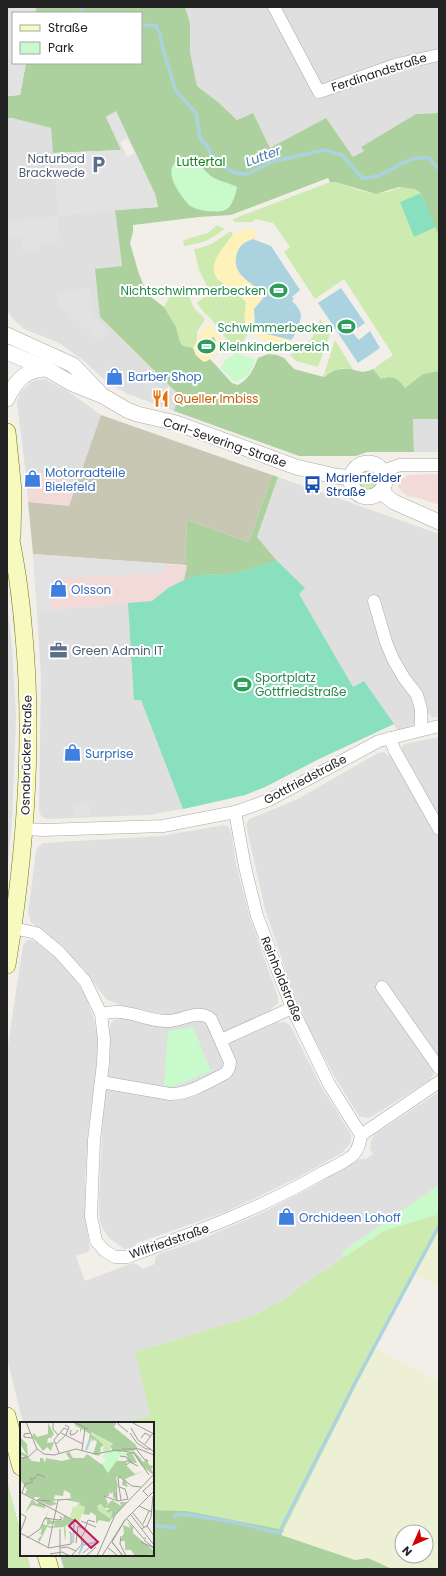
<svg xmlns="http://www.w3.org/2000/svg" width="446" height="1576" font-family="Poppins,sans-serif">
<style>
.residential{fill:#e0dfdf}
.commercial{fill:#f2dad9}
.construction{fill:#c7c7b4}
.farmland{fill:#eef0d5;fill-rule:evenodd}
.grass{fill:#cdebb0}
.forest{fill:#add19e}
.sand{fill:#fff1ba}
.park{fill:#c8facc}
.pitch{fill:#88e0be}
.parking{fill:#e2e2e2;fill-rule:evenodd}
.water{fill:#aad3df}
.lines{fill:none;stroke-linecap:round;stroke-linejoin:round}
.stream{stroke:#aad3df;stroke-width:3.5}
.minor-casing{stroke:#a9a9a9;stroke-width:13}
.tertiary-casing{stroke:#a9a9a9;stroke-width:16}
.secondary-casing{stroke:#707d05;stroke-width:18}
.minor{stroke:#fff;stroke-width:12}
.tertiary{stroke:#fff;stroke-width:15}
.secondary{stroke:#f7fabf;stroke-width:17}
.labels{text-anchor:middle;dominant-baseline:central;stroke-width:4;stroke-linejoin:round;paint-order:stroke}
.street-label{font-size:12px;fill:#222;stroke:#fff}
.service-label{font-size:12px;fill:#4e5e75;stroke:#fff;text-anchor:end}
.park-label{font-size:12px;fill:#0c8416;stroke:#fff}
.leisure-label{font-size:12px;fill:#27864d;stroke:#fff;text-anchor:end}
.shop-label{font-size:12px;fill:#366cbe;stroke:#fff;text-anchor:start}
.food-label{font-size:12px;fill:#c56008;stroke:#fff;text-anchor:start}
.transit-label{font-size:12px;fill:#164399;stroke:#fff;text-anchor:start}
.water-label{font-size:13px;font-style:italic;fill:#4a7aab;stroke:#fff}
.inset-river{fill:none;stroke:#aad3df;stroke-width:2}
.inset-road{fill:none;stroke:#9f9d99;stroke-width:1}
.view{fill:#c2185b;fill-opacity:0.15;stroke:#c2185b;stroke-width:2}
.inset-edge{fill:none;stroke:#222;stroke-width:2}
</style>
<rect width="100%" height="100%" fill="#f2efe9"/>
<g class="residential">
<path d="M185,7h254v106l-23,1 -54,33 2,4 -11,7 -27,-39 -56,29 -17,-35 -16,7 -19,-18 -21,-16 -7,-34v-29z"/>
<path d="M7,118h5l39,10 8,87 56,-5 7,56 -22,51 79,78 -5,16 -46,-17 -21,-12 -23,-21 -25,-18 -35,-14 -9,-8 -7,-9z"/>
<path d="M45,379l24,13 32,23 -19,54 -56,6 -9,-73 3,-9 10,-10 6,-3z"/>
<path d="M439,413v39h-25l-1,-33h25z"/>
<path d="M278,477l161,57v183l-6,1 -6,-6 -11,5 -2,7 -8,5 -9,1 -4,-6 -74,35 -54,28 -20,8 -20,5 -42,9 -35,6 -101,4 -5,-2 -3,-5 2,-134 -4,-67 115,-10 32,-21 92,-19 -19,-24z"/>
<path d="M7,604l5,43 4,70 -4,105 -5,50z"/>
<path d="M439,737v325l-6,8 1,3 -4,7 -59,37 -6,1 -6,-2 -23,-37 -26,-48 -18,-42 -27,-80 -19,-84 3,-6 47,-19 82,-47 6,-1 4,3 14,-3v-6l2,-2z"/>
<path d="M224,825l4,1 3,5 5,33 14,54 28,79v6l-7,6 7,14 6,-1 6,3 32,63 27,43 2,4v7l-8,10 -44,25 -46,22 -28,13 -88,31 -6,6h-7l-16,-12 -5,-8 -3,-8 -1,-17 4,-96 7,-44 -1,-34 2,-7 3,-3 6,-1 2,-13 -16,-7 -24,-32 -2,2 -43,-40v-2l-6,-5 -3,-9 8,-61 1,-4 6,-5 118,-7z"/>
<path d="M27,940h4l6,1 20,18 16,18 11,15 9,24 5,24v13l-10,80 -3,45v38l5,35 -14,5 9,25 48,-18 5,2 4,4 13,-5v-6l4,-4 38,-13 65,-28 45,-23 53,-31h6l7,-5 -3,-5 1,-8 4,-7 64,-42v93l-97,67 2,5 -42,28 -12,11 -37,20 -118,36 16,63 -26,8h-102l-16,-65v-306l16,-107z"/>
</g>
<g class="commercial">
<path d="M82,469l-13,37 -41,-4 -2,-27z"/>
<path d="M439,474v31l-24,-8h-5l-7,-4 -5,-6 1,-6 9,-6z"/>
<path d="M33,554l40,3 114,9 -3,14 -16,8 -16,13 -115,10z"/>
</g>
<path class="construction" d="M101,415l171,60 -23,67 -62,-22 -2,45 -152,-11 -5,-52 41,4z"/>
<g class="farmland">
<path d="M439,1229v58l-24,-13z"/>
<path d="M375,1348l64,33v188h-47l-24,-11 -13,2 -74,-25zM402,1532h24v24h-24z"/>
</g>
<g class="grass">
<path d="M330,182h5c12,3 30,12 42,11 21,0 21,-13 44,0l-21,9 14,34 22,-9 3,9v135l-16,3 -18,14 -19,-11 -5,3 -8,-11 20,-14 -49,-76 -29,20 -31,-47 6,-5 -17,-24 -18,-4 -2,3h-19l-1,-3z"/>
<path d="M217,225l7,4c-15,12 -21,14 -40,17l-1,-5 4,-2 21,-6z"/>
<path d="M231,231l2,4 -13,17 -3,27 15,9 14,14c-1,9 -2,21 4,29 -5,7 -9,16 -18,15l-20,-26 -9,-9 -6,-8 13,-11 -11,-22 -5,-21c17,-2 23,-9 37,-18z"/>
<path d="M186,290l8,18 11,11 -8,13v9l-4,7 -10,-2 -3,-4 -4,-15 -12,-20 5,-9z"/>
<path d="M320,319l10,15 -12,33 -22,-6 -6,-6c19,-8 24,-18 30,-36z"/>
<path d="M335,340l19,31 -11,-3 -10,3 -10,6z"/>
<circle cx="369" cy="480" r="10"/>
<path d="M439,1214v15l-64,119 -91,182 -97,-19 -34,-1v-87h-28l25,-8 -15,-63 118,-36 37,-20 12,-11 83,-55z"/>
<path d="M7,1480l14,53v22h6l4,14h-24z"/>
</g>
<g class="forest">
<path d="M36,7h149l5,16v29l7,34 21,16 19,18 16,-7 17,35 56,-30 27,39 11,-6 -3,-4 55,-33 23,-1v123l-18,-43 -7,-4 -15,-2 -23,7 -41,-12h-5l-2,-4 -97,37 -32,2 -66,8v7l-3,11 9,31 9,21 16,12 12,20 4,15 3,4 10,2 3,7 5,5 6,1 3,-2 22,24 6,2c12,-7 15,-15 20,-27l10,-4 9,1 7,3 10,11 30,8c6,-4 11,-8 18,-8 13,-2 18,7 31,0l8,10c11,-4 17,-1 24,9l18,-14 16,-3 -1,48h-25l1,33h-47l-11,4h-57l-125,-45 5,-16 -79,-78 -5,-48 27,-3 -7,-56 43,-3 -3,-13 -39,-82 -10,5 16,33 -69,3 -2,-25 -39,-10h-5v-22l13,-1 6,-32h115v-50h-106z"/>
<path d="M272,475l6,2 -21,60 20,24 -45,13 -30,1 -18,5 3,-14 -2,-1 2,-45 62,22z"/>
<path d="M153,1510l34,1 97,19 -3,5 74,25 13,-2 24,11h-328l-4,-14h93z"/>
</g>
<g class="sand">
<path d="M250,229l6,2v6l-12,6 18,49 2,2c-1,4 -3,5 -5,8 -5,7 -6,15 -4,23l8,8 28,7 -4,7c-10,2 -38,-13 -42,-24 -2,-7 1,-14 1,-21 -19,-24 -49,-20 -21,-57 8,-10 10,-15 25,-16z"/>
<path d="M210,325l15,18 -1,3 -17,15 -3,1 -8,-7 -3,-7c8,-11 2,-15 17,-23z"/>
</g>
<g class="park">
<path d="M183,157c15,-1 19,14 31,21 7,4 16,5 23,9 -1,6 -4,18 -10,22 -8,5 -31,2 -38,-4 -3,-3 -6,-7 -8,-10 -9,-13 -17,-30 2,-38z"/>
<path d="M237,353l17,6 1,3 -7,13 -11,7 -4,-1 -12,-13 4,-8z"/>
<path d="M193,1027l18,44 -39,16 -8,-1 4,-55z"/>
<path d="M439,1185v29l-54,16 -41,27 -2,-5z"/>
</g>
<g class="pitch">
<path d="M421,193l15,34 -22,10 -14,-35z"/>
<path d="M277,561l28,27 -6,6 54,93 11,-6 30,43 -75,35 -54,28 -20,8 -62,14 -42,-109h-7l-6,-97 24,-2 16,-13 16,-8 17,-5 31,-1z"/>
</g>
<g class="parking">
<path d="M7,7h29l-1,6h-22v50h13l-6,32 -13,1z"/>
<path d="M116,111l39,83 3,13 -99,8 -6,-62 68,-3 -15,-33zM127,138l8,15 -8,4 -7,-15z"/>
<path d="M58,216l2,25 -21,1v8l-17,1 -1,-14 -14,2v-18z"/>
<path d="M90,288l3,26 17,16 -11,12 -41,-38 -1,-12z"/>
<path d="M33,554l132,10v9l-103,5 -5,1 -6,7 -1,4 2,19 -15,2z"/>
<path d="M89,802l1,13 -16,2 -1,-13z"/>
</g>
<g class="water">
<path d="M253,239l18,7 29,44 -8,7 2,2 -2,2c4,4 8,8 9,14 0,5 -6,22 -10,25l-28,-7 -8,-8 -1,-16 10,-12v-3c-12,-12 -34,-19 -27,-41 3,-8 7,-11 16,-14z"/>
<path d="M341,288l24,35 -13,9 7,8 11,-9 10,17 -22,15 -40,-60z"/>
<path d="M214,337l2,4 -4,5v5l-4,4h-2l-6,-6v-6z"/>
</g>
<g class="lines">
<g class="stream">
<path d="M80,7l4,6"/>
<path d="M141,25l15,1 4,8 2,12 14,45 20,22 4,25 8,9 2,7 16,14 9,5 12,1 27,-13 51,-11 17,5 20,23c25,2 40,-24 67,-20l10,12"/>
<path d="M175,1517l2,-3 13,1 43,7 46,11 76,-150 84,-157"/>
<path d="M153,1525l22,3v-2"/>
</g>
<defs>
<g id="minor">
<path d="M274,7l45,85 79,-28 41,-9"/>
<path d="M383,471l17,-6h39"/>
<path d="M374,601l12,41 7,17 11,19 13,17 4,14v21"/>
<path d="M390,738l4,11 45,80"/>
<path d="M235,812l10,55 12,49 35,92 37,76 32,51"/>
<path d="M25,829l18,1 120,-4 72,-14 34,-12 110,-59 60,-15"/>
<path d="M13,928l23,5 23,19 26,29 16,33 3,26 -1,23 -9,77 -3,76 5,25 9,10 10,6h12c67,-24 133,-48 195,-84 9,-5 26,-12 32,-19 5,-6 6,-12 7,-19l78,-53"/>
<path d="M382,987l57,81"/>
<path d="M101,1014c6,-1 13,-3 19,-2 16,1 32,10 49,9 14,-1 30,-12 42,-2l19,43 -1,6 -3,5c-18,9 -36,21 -56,21l-69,-12"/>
<path d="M221,1040l71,-32"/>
</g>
<g id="tertiary">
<path d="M7,335l66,30 26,27"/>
<path d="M7,352l40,17 24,14 32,13 24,14 10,4 39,9 120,44 39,9 16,2"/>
<path d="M7,399c9,-19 19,-30 40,-30"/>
<circle cx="368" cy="480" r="17"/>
<path d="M381,492l13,10 45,20"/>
</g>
<g id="secondary">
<path d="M7,432l6,59 -1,45"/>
<path d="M7,523c9,37 14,75 17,113 10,110 1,220 -17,329"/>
<path d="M7,1416l14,51"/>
<path d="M46,1555l4,14"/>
</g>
</defs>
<use href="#minor" class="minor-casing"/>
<use href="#tertiary" class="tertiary-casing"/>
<use href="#secondary" class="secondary-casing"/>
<use href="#minor" class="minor"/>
<use href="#tertiary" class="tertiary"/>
<use href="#secondary" class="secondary"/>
</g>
<defs>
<symbol id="parking-bare" viewBox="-9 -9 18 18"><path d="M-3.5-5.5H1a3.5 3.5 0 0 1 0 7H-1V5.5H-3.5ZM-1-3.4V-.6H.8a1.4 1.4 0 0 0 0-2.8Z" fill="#5c6f8a" stroke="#fff" stroke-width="2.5" paint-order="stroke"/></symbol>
<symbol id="stadium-bare" viewBox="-9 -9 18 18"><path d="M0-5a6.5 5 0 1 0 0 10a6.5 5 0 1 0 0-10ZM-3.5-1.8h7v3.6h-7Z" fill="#2e9e5b" stroke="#fff" stroke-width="2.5" paint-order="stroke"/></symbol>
<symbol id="shop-bare" viewBox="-9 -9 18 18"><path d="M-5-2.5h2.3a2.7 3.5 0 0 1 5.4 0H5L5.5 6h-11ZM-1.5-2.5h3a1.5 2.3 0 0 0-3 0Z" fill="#3f7fe0" stroke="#fff" stroke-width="2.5" paint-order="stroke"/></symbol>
<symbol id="restaurant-bare" viewBox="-9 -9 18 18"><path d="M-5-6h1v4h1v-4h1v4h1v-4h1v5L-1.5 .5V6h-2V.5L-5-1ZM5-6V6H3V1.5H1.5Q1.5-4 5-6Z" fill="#e8710a" stroke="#fff" stroke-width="2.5" paint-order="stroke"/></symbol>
<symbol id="bus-bare" viewBox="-9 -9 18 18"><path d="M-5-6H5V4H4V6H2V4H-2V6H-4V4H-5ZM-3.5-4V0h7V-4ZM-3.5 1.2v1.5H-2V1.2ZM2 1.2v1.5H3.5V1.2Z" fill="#1a4fb4" stroke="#fff" stroke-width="2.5" paint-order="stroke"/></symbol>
<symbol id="office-bare" viewBox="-9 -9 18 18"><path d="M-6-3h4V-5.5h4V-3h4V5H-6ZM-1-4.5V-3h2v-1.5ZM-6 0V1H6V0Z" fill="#5c6f8a" stroke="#fff" stroke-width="2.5" paint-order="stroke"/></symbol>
</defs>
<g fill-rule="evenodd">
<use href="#parking-bare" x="86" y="152" width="25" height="25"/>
<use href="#stadium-bare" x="266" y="278" width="25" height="25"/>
<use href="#stadium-bare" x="334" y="314" width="25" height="25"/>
<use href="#stadium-bare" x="194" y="334" width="25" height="25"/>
<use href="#shop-bare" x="102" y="364" width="25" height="25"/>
<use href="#restaurant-bare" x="148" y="386" width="25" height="25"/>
<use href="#shop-bare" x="20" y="466" width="25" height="25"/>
<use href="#bus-bare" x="300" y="472" width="25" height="25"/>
<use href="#shop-bare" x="46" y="576" width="25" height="25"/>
<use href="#office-bare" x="46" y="638" width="25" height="25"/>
<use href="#stadium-bare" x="230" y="672" width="25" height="25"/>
<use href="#shop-bare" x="60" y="740" width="25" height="25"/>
<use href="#shop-bare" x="274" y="1204" width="25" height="25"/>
</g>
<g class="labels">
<g class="street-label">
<text transform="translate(379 72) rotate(-18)">Ferdinandstraße</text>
<text transform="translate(225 442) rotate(19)">Carl-Severing-Straße</text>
<text transform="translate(26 755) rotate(-89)">Osnabrücker Straße</text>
<text transform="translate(305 779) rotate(-28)">Gottfriedstraße</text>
<text transform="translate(282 979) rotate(68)">Reinholdstraße</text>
<text transform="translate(169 1241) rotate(-19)">Wilfriedstraße</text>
</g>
<g class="service-label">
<text x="85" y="158">Naturbad<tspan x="85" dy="14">Brackwede</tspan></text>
<text x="72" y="650" text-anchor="start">Green Admin IT</text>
</g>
<g class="park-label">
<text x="201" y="161">Luttertal</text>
</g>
<g class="leisure-label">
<text x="266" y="290">Nichtschwimmerbecken</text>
<text x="333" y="327">Schwimmerbecken</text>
<text x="219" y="346" text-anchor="start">Kleinkinderbereich</text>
<text x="255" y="677" text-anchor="start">Sportplatz<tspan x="255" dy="14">Gottfriedstraße</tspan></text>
</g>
<g class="shop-label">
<text x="128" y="376">Barber Shop</text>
<text x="45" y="472">Motorradteile<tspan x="45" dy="14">Bielefeld</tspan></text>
<text x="71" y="589">Olsson</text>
<text x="85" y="753">Surprise</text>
<text x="299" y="1217">Orchideen Lohoff</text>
</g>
<g class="food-label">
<text x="174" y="398">Queller Imbiss</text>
</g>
<g class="transit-label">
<text x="326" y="477">Marienfelder<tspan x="326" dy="14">Straße</tspan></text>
</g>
<g class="water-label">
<text transform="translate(263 156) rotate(-20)">Lutter</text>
</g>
</g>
<g transform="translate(20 1422)">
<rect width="134" height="134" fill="#f2efe9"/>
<path d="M71,10l22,13 -3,2v5l-7,-1 1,-7 -5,-2zM58,82l7,2 -6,17 -9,-6 3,-11 3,1zM82,82v3l11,6 -2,6 -12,-8 -2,-4z" fill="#cdebb0"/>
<path d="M53,0h44l-3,5 21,17 3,5 -5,1 7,8 3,4 4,-3 2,6 5,1 -3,3 3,5h-2l-11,-9 -9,-14h-11l-4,10h8l3,-2 -2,-6h6l5,10 -10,-1 -1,3 9,9 9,-3 -19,8 3,8 -6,-2 1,-7 -7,-1 2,10 -3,2 2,11 -4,-3v-5l-3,2 -1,-3v5h-4l3,7 -3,4 7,-7 9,6 -1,-4h7l-18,20 -10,-2 -3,4v-8l-5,-4 -2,3 -6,-1 -3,10 5,-17 -7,-3 3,-1 -19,-4 -9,2 4,3 -7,2 -13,-6 3,-3h-6l1,2 -10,-5 2,-4 -5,-8 -2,1v-24l5,-2 -3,-2 -2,3v-7l7,4 -7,-11v-7l7,7 1,13 4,4 8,1v-4h3l2,5 1,-5 16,3 8,-2 -4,-5 3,-3 4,7h11l3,-4 14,10 10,-1 5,-7 -3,-3 -3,5 -1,1 3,-10 -2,-2 3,-3 -22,-12 1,3 12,10 -4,3 1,3 -5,3 5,-2 -2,4 -6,-2 4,-12 -3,-3 -2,3v-5l-5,9 3,-12 -8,-5 -2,4v-5l-4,-2 -3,3 3,-3zM44,68l6,3 1,6h-17l1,-4 8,1zM81,82l3,4h6l-4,3 3,2 3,-2 -1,8 -12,-8 -2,-5zM28,1l6,11 -3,4h-3l-1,5 7,-1 -3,9 -4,-4 -4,4 -11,-15 2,-3 3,4 11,-3zM12,77l5,5 2,-2 11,5 -4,10 6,4 11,-1 1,-5 11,7 -10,4 1,7 -1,9 -1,-15 -13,1 -1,8 1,-8 -4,-1 -8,16 -1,-4 4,-4 -5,-4 4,2 1,-9 12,3 1,-4 -8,2v-6l-3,1 6,-13 -4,-2 -3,6 1,-3 -12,-3 -7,8zM107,100l6,5v6l21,18v5l-4,-2 -1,2h-14l-4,-6h-6v-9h-5l4,-8 -1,-8 8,3z" fill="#add19e" fill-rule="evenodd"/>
<path d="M94,29l12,2v3h-6l-12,17 -6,-9 4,-4 -4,-3 4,-5z" fill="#c8facc"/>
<path class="inset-river" d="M66,28l5,-12M53,121l1,-20M59,132l4,-9 15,-3"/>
<path class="inset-road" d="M6,0l11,27M33,0v7l5,6M54,0l14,7M100,0l-2,2 10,8M111,0l23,12M111,6l7,12 16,12M51,8l-1,5 5,-1 3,-4M11,11l-7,1v3l8,1M41,11l22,11M110,11l7,10 9,6h5M121,16l4,-5 5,3M36,22l10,-9 3,-8 -4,-2M125,22l8,-11M102,27h17l15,6M62,28l3,-22M117,28l7,9 4,2M39,31l-5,-13 10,-12 4,2M100,34l6,1 7,7M0,36l8,-1 9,-8 7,5 10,1 22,-6 19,5 22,-4 17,3 15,22M106,43l4,-3 8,4M99,65l-1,-9 2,-1 12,9 9,1M99,65l6,2 3,10M99,65l2,13M96,66l1,12M0,70l57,30 18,17M2,71l3,-9 8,-2 -3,-4 4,1 4,-5 7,3M84,74l14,5 10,-2M129,75l-6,-6 10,-9M17,78l13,1M119,84l13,6M0,91l6,4 -6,16M113,91l11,14M111,93l23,30M107,97l17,20 2,-1M61,99l15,6M123,102l6,-13M127,104l7,10M40,107v27M65,107l3,-9 7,2M121,107l6,-3 4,-9 2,-21M49,110l2,1v11M0,111l29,15M101,114l-1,8 6,12M7,116l13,-9 5,-11 14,2 3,-1 -2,-3M124,118l10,8M92,120l11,14M121,120l13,6M56,121l2,-17 6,3M62,122l-1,-6 4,-7M87,125l11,9M28,126l10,-48 13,-1M29,126l22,-4M40,126l7,-1 9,4M63,131l9,-8M30,132l12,-2 8,4M51,134l14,-15M66,134l10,-9M77,134l18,-41 39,-41M82,134l23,-36 29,-29M103,134l-11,-14 13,-22 29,-29"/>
<path class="view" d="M55,98l23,22 -7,6 -22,-22z"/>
<rect width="134" height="134" class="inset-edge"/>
</g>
<rect width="446" height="1576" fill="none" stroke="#222222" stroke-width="16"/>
<rect x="12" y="12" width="130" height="52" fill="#ffffff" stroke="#a7a7a7"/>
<rect x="20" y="25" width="20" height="6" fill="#f7fabf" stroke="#a7a7a7"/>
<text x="48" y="32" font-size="12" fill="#222222">Straße</text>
<rect x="20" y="42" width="20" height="12" fill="#c8facc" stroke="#a7a7a7"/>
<text x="48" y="52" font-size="12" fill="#222222">Park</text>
<g transform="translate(414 1544) rotate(225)"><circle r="19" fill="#ffffff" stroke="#a7a7a7"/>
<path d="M0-3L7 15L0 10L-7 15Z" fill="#d40000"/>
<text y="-6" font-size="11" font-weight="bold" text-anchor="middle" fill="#222222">N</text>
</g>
</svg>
